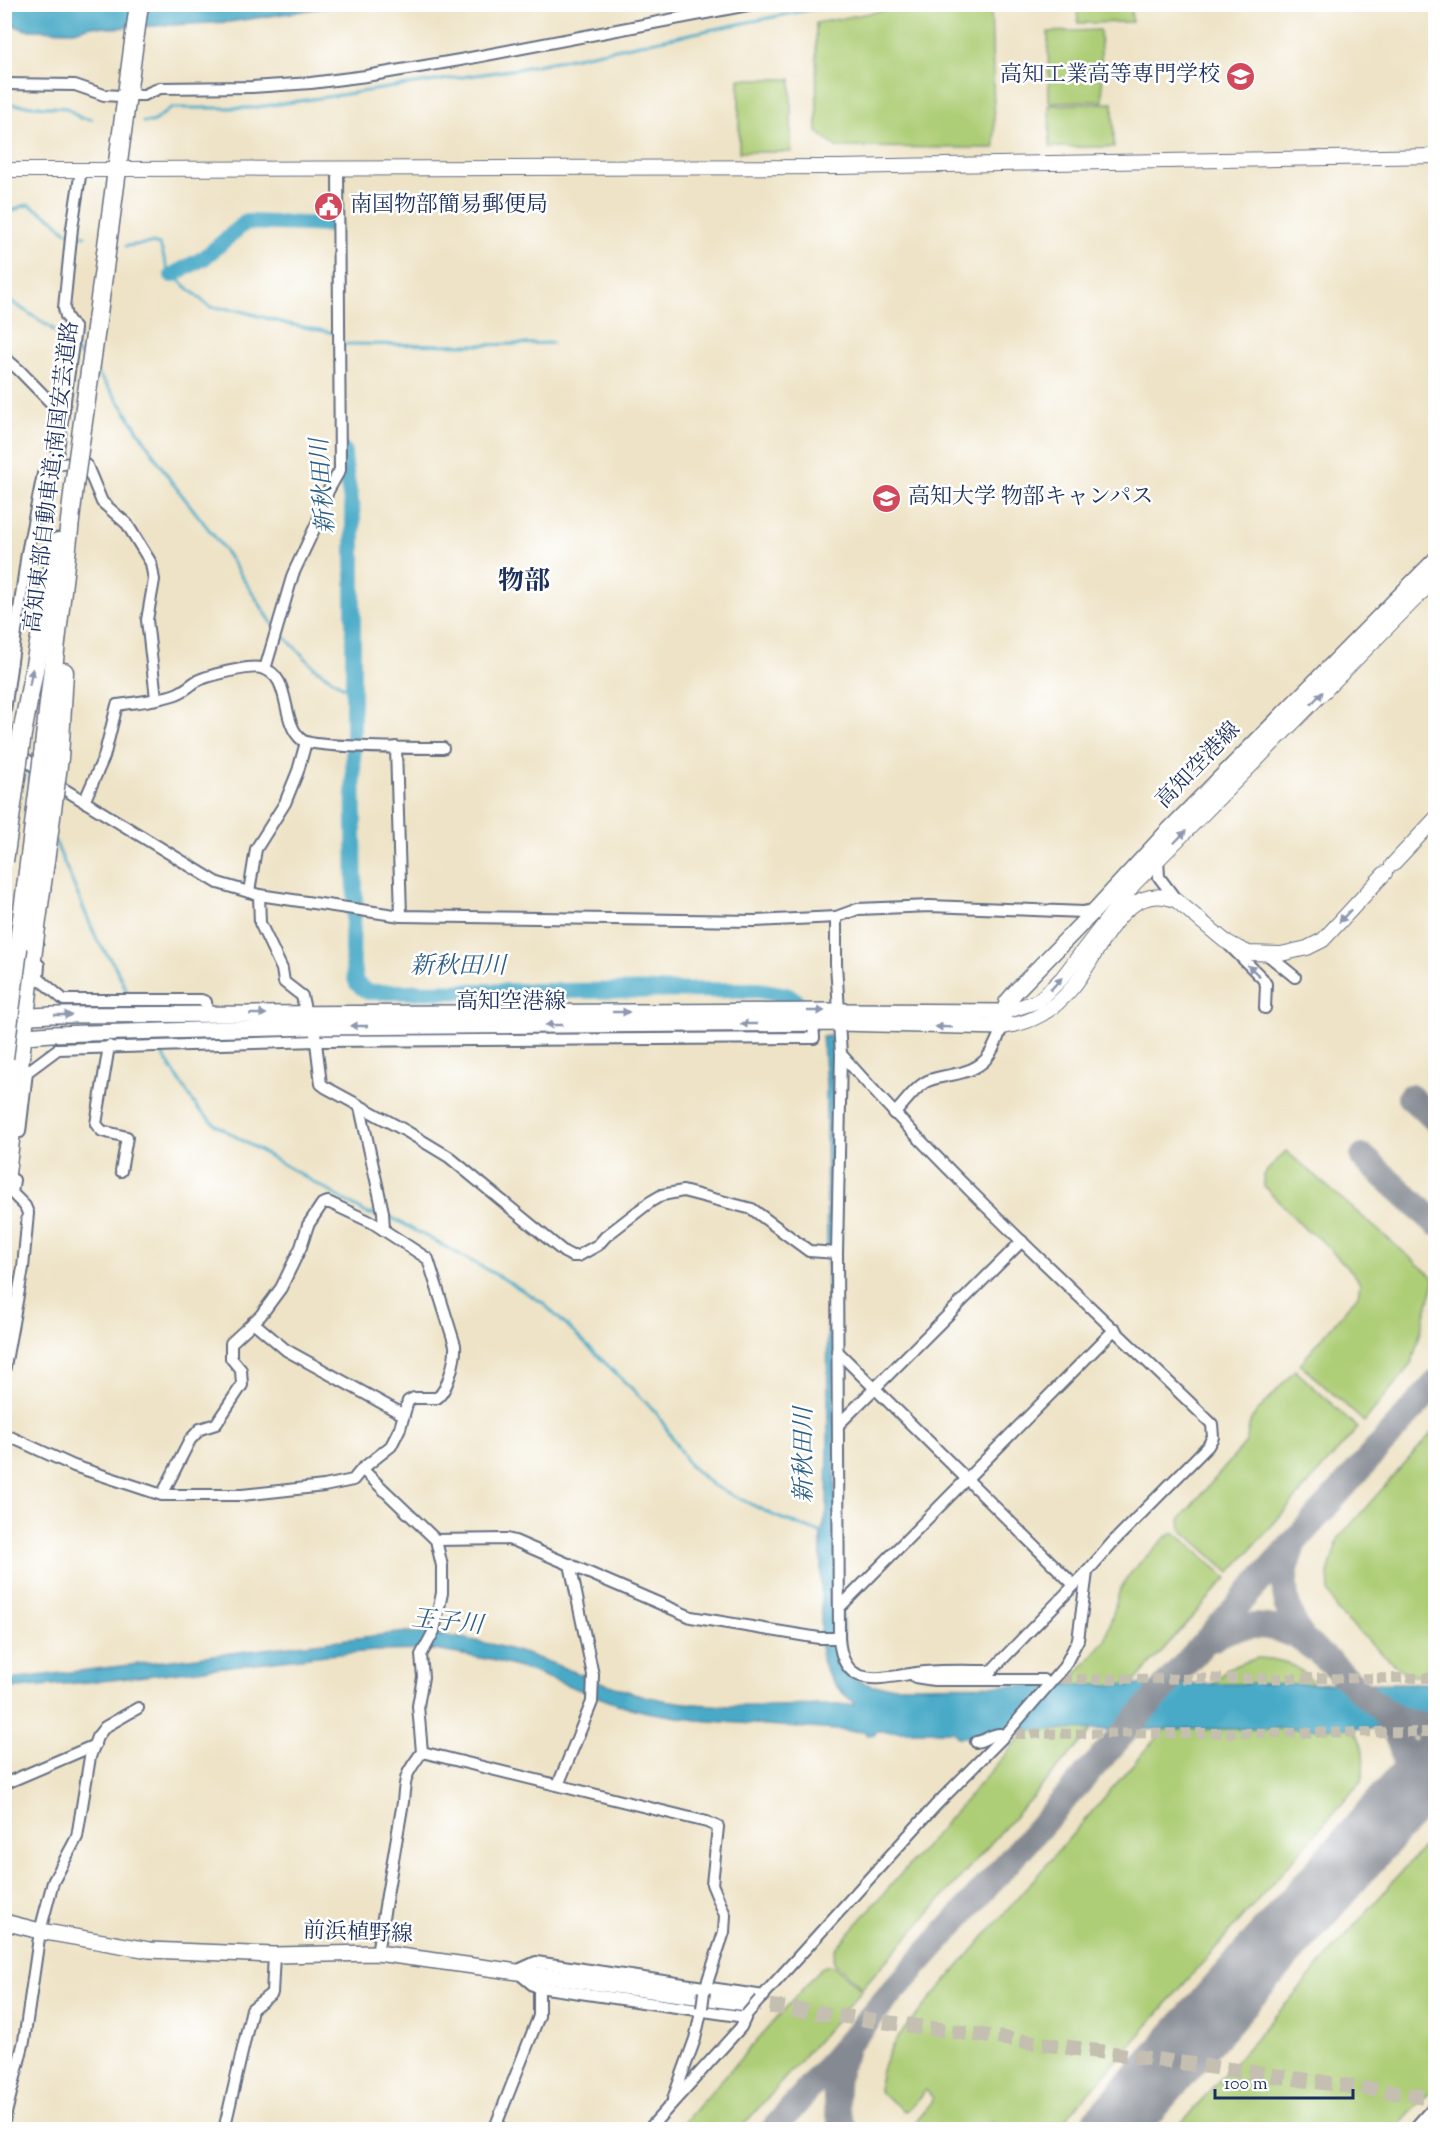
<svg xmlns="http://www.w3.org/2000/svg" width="1440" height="2134" font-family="'Sorts Mill Goudy','Noto Serif JP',serif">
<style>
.green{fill:#adcd76;stroke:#647e6a;stroke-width:1.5}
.water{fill:#48aac7;stroke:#326c92;stroke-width:1.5}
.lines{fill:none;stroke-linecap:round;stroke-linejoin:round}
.stream{stroke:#48aac7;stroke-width:3}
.river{stroke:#48aac7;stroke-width:16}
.taxiway{stroke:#848992;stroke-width:26}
.runway{stroke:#848992;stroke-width:62}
.street-tunnel{stroke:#c4bfb1;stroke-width:10;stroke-dasharray:10 5;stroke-linecap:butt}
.primary-tunnel{stroke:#c4bfb1;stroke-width:15;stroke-dasharray:15 8;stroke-linecap:butt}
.street-casing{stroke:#656e82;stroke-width:14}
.secondary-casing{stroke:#656e82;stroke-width:16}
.primary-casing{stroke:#656e82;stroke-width:18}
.highway-casing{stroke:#656e82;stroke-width:21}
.street{stroke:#fff;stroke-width:10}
.secondary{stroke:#fff;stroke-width:14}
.primary{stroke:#fff;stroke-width:15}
.highway{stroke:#fff;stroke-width:18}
.street-bridge-casing{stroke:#656e82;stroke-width:14;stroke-linecap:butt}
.highway-bridge-casing{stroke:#656e82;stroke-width:21;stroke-linecap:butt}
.street-bridge{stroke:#fff;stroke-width:10}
.highway-bridge{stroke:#fff;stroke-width:18}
.oneway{fill:#8d97ae}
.labels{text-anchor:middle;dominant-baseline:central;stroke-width:5;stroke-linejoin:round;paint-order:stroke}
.poi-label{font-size:22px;fill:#1b2f5e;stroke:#fff;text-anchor:start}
.street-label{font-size:22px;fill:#1b2f5e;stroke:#fff}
.water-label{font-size:24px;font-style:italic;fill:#2d6088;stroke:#fff}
.quarter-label{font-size:26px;font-weight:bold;fill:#1b2f5e;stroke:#fff}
</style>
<rect width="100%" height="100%" fill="#fff"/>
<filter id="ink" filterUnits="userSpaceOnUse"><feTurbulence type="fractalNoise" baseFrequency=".0167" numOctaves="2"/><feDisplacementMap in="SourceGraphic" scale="12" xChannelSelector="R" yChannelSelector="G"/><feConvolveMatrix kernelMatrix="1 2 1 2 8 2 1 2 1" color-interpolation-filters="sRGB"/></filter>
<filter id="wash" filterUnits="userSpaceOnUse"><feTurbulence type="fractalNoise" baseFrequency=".008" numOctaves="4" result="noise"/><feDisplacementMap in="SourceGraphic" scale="24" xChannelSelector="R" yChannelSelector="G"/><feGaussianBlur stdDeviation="1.35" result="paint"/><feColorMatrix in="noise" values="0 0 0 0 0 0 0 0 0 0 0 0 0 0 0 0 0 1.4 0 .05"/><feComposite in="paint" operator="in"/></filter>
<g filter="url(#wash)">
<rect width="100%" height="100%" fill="#eee3c6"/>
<g class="green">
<path d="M918,4l73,1 4,143 -159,-1 -19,-15 -1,-109z"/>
<path d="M1077,5h54l1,17 -54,1z"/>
<path d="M1100,30l3,71 -54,1 -1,-70z"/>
<rect x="739" y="79" width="52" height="73"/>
<path d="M1113,103l1,44h-64l-1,-42z"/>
<path d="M1286,1151l149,128 -23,84 -48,59 -64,-58 58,-69 2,-11 -5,-9 -36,-37 -13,-8 -42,-44 -1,-11z"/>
<path d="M1295,1370l63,58 -128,145 -49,-44 -1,-10 65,-75c4,-9 2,-17 7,-26z"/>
<path d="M1435,1429l1,249 -28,-3 -15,-11 -55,-52 -9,-20 -1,-18 10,-35z"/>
<path d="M1172,1534h5l50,44 -365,410 -27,-25 -2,-4 2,-10 270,-308 15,-52 13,-19 33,-33z"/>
<path d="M1257,1658c13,1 28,2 40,10 10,6 18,18 26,27 28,29 48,43 38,87l-304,347h-54l-10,-8 -8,8h-62l-8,-6 17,-20 1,-5 -7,-8 -19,20 -3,1 -25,-20c1,-21 7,-35 18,-53l249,-289 83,-81z"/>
<path d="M1435,1834v251l-39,44h-220z"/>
<path d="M828,1965l6,1 28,24 -122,139h-62l143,-161z"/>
</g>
<g class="water">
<path d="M5,5h336l-111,17 -119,6 -20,-2 -17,5 -48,-1 -21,-8z"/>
<path d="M830,1035l3,13 2,446 11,178 8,7 18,7 563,-3 1,45 -440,2 -13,7h-25l-5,-6h-78v3l-8,1 -1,-3 -169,-12 -50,-8 -25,-6 -92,-35 -38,-11 -57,-10 -61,1 -48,4 -215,25 -106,9 -1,-9 403,-48c38,2 76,9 112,20 44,13 85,35 130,45 66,15 137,7 205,8v-3c-17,-12 -28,-26 -33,-46v-121l6,-24 1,-74 -2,-356 -4,-45z"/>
</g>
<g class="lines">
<g class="stream">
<path d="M4,104l63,4 13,10 12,1"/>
<path d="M143,122h10l18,-14h80l266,-39 321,-65"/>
<path d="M4,214l19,-8 6,-1 24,14 12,12 20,5"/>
<path d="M126,246l25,-3 9,2 8,26 42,36 27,3 51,14 47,9"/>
<path d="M4,297l46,30 21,18"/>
<path d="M344,344l134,1 74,-2"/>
<path d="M75,350l10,10"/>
<path d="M98,374l24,32 49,75 50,64 53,81"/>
<path d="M280,632l35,36 38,25"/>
<path d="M25,766l4,6 2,19"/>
<path d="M55,841l42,99 18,26 14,30"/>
<path d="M159,1049l39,60 18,16 152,89h11"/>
<path d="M387,1215l117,64 39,24 113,109 33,53 23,20 65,32 48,17"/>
</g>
<g class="river">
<path d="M172,275l32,-17 42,-36 88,3"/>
<path d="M344,451c0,23 8,45 9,68v225"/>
<path d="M353,749l2,156c-3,19 -5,61 2,79l11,8 390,-2 28,5 10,5"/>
</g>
<g class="taxiway">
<path d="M1410,1097l26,23"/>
<path d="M1363,1157l73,66"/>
<path d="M1292,1548c-13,33 -9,63 12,92"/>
<path d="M1212,1639c13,-9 27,-13 43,-13 77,0 104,103 181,100"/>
<path d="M1382,1710c29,41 31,70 1,112"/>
<path d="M845,2052c-12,26 -13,52 0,78"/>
<path d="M773,2130l114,-132 549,-615"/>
</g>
<path class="runway" d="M1111,2130l325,-368"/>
</g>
</g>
<g filter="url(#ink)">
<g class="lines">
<g class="street-tunnel">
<path d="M1047,1679l389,-1"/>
<path d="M1001,1734l435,-2"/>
</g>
<path class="primary-tunnel" d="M747,2003l689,95"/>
<defs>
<g id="street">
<path d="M4,84l71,1 29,10 16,1"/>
<path d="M135,95h9l16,-7 92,-1 59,-4 55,-7 94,-16 293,-56"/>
<path d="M4,357l15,13 38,39 7,1"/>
<path d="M56,464l19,-135 -9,-13 -2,-8 8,-80 9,-58"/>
<path d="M265,669l28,-95 24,-51 11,-32 12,-21 -2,-301"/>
<path d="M4,718l23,-165 16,-79 13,-10 27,-1 4,3 15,36 25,22 24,39 3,17 -7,40 9,78"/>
<path d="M4,735l21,23 17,16"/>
<path d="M396,747l5,169"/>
<path d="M54,783l164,100 41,12 142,21 354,5 81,-4 22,-8 72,-3 153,6 11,-2"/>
<path d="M84,802l20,-45 13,-52c19,-3 40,-4 59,-11 8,-3 12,-7 19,-12 10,-6 55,-17 66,-14 32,7 18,53 41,72 10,8 121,8 141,8"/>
<path d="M1158,859l1,18 18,24"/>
<path d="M249,892l7,-43 29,-46 13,-32 8,-29"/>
<path d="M259,895l1,28 22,46 2,13 18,14 4,18 3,5"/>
<path d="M836,917v47l3,47"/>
<path d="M1229,945l33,33 4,6 -1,24"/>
<path d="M1268,955l27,22"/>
<path d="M39,965l-1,13 26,22h137l5,2 1,12"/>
<path d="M839,1023l2,31 -4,199 2,385c4,58 49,37 86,34 22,-2 44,-1 66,-1l96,-99"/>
<path d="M315,1034l6,50 4,3 81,44 43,26 115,95 8,4h6l20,-11 8,-9 44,-34 12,-7 21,-4 69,18 57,42 28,2"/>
<path d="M109,1046l-13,78 6,7 25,6 -6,34"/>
<path d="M360,1107l23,105 1,18"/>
<path d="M894,1114c9,-9 19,-24 30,-31 7,-5 18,-6 27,-8 34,-6 40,-18 51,-48"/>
<path d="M20,1132l7,-60 31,-23 258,-8 498,-3 -1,-15"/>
<path d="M253,1322l33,28 118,65"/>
<path d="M837,1351l237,234"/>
<path d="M4,1372l19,-104 5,-55 -3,-7 -13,-13 2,-13"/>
<path d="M838,1425l184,-184"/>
<path d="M4,1434l70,32 88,29h80l82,-9 29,-6 9,-11 29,-23 9,-18 8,-27 6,-3h23c11,-8 19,-40 18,-53l-27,-86 -55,-36 -45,-21 -6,2 -14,21 -7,22 -20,41 -20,27 -30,28v15l10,12 1,15 -26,39 -16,5 -10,11 -28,55"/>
<path d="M362,1469l74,71 6,26v27l-8,38 -13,24 2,22 -5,29 4,46c-16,22 -17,23 -19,50l-26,151"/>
<path d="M436,1540l71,-1 8,2 176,76 128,21h20"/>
<path d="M839,1608l276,-279"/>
<path d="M915,1677l19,3h109"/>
<path d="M976,1742c10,-1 14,-8 24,-8"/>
<path d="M422,1752l285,70 11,5 -6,57 13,31 -1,17 -20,60"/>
<path d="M4,1784l91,-39"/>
<path d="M558,1785l34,-83 1,-27 -23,-111"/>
<path d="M760,1999l175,-193 71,-72 58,-67 14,-27 9,-68 25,-29 96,-97 5,-9 -1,-13c-125,-122 -256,-239 -371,-370"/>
<path d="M745,2017l-206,-30 -6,-2 -17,-14 20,-9 228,34"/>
<path d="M673,2099l22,-60 7,-31"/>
<path d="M4,2121l20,-80 16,-110 13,-49 24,-45 13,-80 7,-20 8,-10 33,-19"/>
<path d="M224,2130l28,-121 20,-16 2,-38"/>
<path d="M494,2130l45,-114v-29"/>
<path d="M648,2130l93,-103 6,-13"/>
<path d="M1413,2130l23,-26"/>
</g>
<g id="secondary">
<path d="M126,169l713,-2 597,-11"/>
<path d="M4,170h105"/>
<path d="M1392,865l44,-47"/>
<path d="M1005,1012l33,-11 9,-8 15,-15 72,-94 302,-306"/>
<path d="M1002,1027c30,-4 51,-16 70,-39 27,-31 51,-112 105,-87l48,40 13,7 11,5 32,1 26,-6 16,-8 62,-67"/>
</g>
<g id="primary">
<path d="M13,1017l38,-2 788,-4 166,1"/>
<path d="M12,1037l40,-3 261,-7 526,-4 163,4 5,-25 10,-12 78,-80 70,-76 271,-275"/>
<path d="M4,1922l36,9 109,19 125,5 103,-2 370,50"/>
</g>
<g id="highway">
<path d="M97,321l42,-317"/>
<path d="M22,734l36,-192"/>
<path d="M43,755l31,-269"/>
<path d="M59,758l5,-86"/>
<path d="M4,1190l30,-248"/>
</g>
</defs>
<use href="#street" class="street-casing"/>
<use href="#secondary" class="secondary-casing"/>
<use href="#primary" class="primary-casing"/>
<use href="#highway" class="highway-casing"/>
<use href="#street" class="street"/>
<use href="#secondary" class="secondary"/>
<use href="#primary" class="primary"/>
<use href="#highway" class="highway"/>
<defs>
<g id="street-bridge">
<path d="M702,2008l2,-16"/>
<path d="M747,2014l13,-15"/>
</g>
<g id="highway-bridge">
<path d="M74,486l23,-165"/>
<path d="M4,861l18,-127"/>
<path d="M34,942l25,-184"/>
<path d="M4,1058l39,-303"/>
</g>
</defs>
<use href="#street-bridge" class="street-bridge-casing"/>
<use href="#highway-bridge" class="highway-bridge-casing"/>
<use href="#street-bridge" class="street-bridge"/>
<use href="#highway-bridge" class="highway-bridge"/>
</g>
<defs><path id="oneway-solid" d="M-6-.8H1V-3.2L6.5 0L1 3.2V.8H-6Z" transform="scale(1.5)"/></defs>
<g class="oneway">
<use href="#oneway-solid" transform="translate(31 677) rotate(-80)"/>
<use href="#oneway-solid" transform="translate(1317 698) rotate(-46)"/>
<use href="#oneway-solid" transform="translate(1180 837) rotate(-46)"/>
<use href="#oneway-solid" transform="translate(1345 916) rotate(133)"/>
<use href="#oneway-solid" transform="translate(1254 971) rotate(-138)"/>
<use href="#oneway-solid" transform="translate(1056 984) rotate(-47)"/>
<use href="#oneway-solid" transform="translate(816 1011)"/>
<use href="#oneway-solid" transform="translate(621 1012)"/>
<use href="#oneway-solid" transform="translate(258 1014)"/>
<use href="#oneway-solid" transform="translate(63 1015)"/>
<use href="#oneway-solid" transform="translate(749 1024) rotate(180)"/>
<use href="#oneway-solid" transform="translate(554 1025) rotate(180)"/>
<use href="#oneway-solid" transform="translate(359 1026) rotate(180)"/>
<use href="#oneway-solid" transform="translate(944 1027) rotate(-178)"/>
</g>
</g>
<defs>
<symbol id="school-disc" viewBox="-11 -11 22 22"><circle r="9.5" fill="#d1495b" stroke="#fff"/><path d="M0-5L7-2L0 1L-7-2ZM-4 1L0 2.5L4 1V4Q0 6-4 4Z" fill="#fff"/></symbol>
<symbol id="civic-disc" viewBox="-11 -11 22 22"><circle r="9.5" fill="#d1495b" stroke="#fff"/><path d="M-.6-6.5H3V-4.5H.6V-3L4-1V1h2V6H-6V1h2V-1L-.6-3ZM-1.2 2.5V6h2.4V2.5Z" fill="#fff"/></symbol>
<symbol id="university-disc" viewBox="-11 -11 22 22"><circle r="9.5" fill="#d1495b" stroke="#fff"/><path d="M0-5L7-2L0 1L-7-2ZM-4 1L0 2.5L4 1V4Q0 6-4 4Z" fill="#fff"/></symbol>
</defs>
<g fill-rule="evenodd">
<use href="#school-disc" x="1224" y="60" width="33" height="33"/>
<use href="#civic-disc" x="312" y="190" width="33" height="33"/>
<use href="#university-disc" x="870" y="482" width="33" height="33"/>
</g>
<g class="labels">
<g class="poi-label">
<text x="1220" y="76" text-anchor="end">高知工業高等専門学校</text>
<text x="350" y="206">南国物部簡易郵便局</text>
<text x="908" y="498">高知大学 物部キャンパス</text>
</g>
<g class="street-label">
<text transform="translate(53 477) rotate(-83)">高知東部自動車道;南国安芸道路</text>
<text transform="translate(1199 766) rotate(-46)">高知空港線</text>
<text x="511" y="1003">高知空港線</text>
<text transform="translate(358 1934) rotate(2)">前浜植野線</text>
</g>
<g class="water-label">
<text transform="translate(324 486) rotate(-94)">新秋田川</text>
<text x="458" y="967">新秋田川</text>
<text transform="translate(805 1455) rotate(-90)">新秋田川</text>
<text transform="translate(447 1623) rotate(6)">王子川</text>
</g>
<g class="quarter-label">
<text x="524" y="582">物部</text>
</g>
</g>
<rect width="1440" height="2134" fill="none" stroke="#fff" stroke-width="24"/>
<path d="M1215 2089v9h138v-9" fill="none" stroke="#1b2f5e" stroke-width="3"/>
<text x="1224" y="2089" font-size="18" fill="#1b2f5e" stroke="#ffffff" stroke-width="4.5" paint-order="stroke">100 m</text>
</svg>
